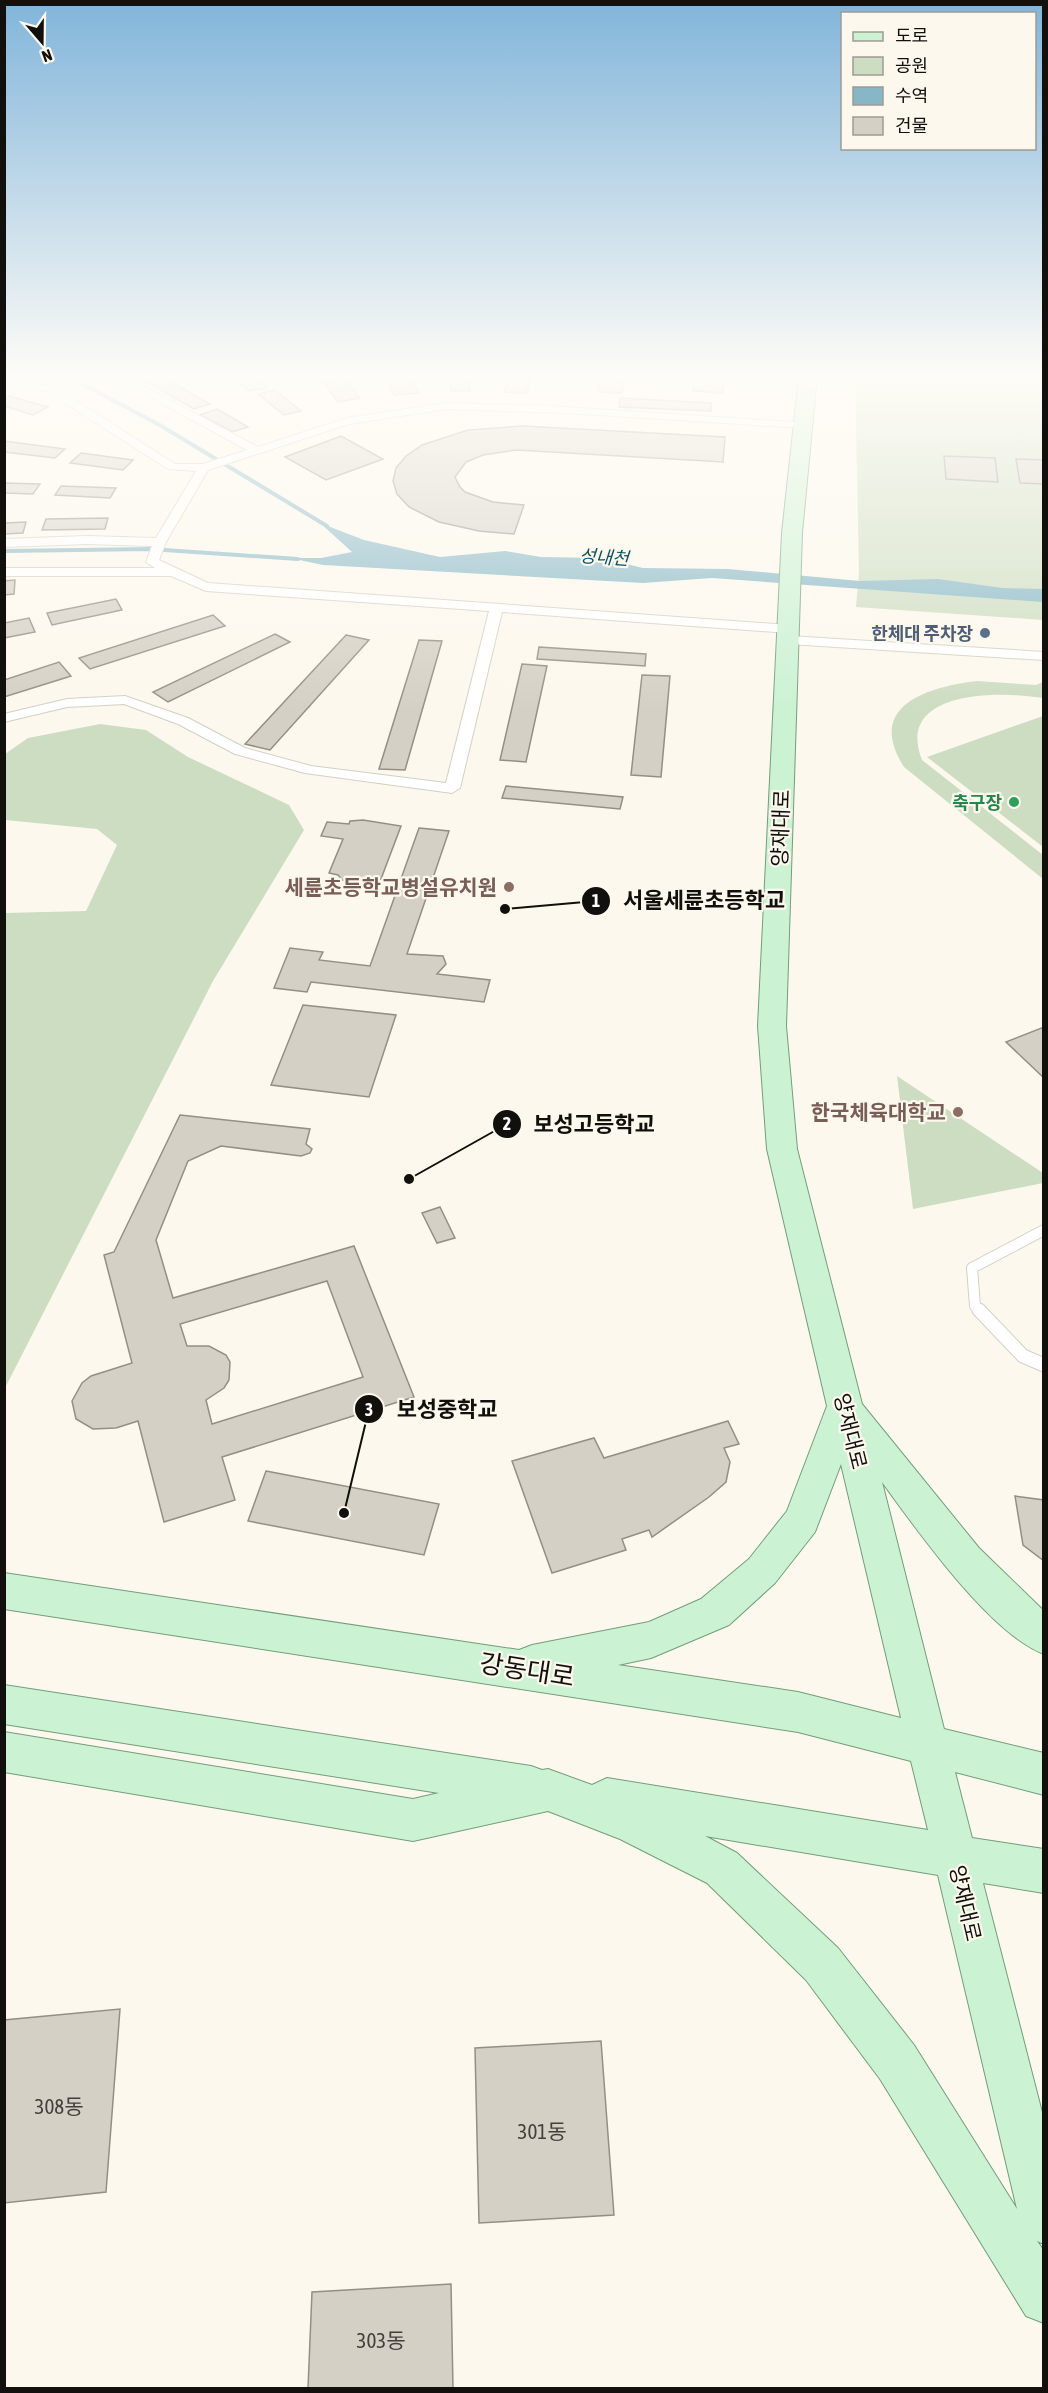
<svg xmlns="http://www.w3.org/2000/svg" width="1048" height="2393" font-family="'Asap Condensed','Noto Sans KR',sans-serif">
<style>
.green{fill:#cdddc1}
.water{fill:#87b7c6}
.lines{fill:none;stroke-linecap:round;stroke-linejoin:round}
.stream{stroke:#87b7c6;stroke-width:4}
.building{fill:#d5d0c5;stroke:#938f85;stroke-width:1.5;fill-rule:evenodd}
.service-far2-casing{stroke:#d4cfc5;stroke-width:10}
.service-far1-casing{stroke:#d4cfc5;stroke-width:12}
.service-casing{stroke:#d4cfc5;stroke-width:15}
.minor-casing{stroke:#d4cfc5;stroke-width:2}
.primary-casing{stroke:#749d7a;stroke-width:2}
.service-far2{stroke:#fff;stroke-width:8}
.service-far1{stroke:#fff;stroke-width:10}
.service{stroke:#fff;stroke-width:13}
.minor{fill:#fff;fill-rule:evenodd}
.primary{fill:#cbf2d3;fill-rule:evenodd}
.service-dot{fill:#5c6f8a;stroke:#fdf8ed;stroke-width:2}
.leisure-dot{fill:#2e9e5b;stroke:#fdf8ed;stroke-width:2}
.education-dot{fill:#8d6e63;stroke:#fdf8ed;stroke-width:2}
.labels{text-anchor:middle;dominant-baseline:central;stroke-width:4.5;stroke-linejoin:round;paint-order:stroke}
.far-water-label{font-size:18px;font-style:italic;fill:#0c5161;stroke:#fdf8ed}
.far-service-label{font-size:18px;font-weight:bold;fill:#4e5e75;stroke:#fdf8ed;text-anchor:end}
.far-leisure-label{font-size:18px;font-weight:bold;fill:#27864d;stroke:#fdf8ed;text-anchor:end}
.street-label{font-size:21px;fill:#12100d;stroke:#fdf8ed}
.education-label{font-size:21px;font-weight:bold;fill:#785e54;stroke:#fdf8ed;text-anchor:end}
.near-number-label{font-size:21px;fill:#43403b}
.near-street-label{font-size:26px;fill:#12100d;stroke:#fdf8ed}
.leader{fill:none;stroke:#12100d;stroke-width:2}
.callout-dot{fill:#12100d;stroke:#fdf8ed;stroke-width:2}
.mark-label{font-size:18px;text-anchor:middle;font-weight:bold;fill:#fff}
.callout-label{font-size:22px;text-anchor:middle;font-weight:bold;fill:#12100d;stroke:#fdf8ed;stroke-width:4.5;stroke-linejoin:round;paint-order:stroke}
</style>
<rect width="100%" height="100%" fill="#fdf8ed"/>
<g class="green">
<path d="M855,376h188v244l-187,-13 3,-35z"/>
<path d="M977,681l59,4 7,-3v16c-41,-7 -149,-9 -121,62l121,95v24l-139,-112c-39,-61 23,-80 73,-86z"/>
<path d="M1043,716h1l-1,131 -116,-90z"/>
<path d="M100,724l46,6 42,27 101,48 15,25 -91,151 -208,407v-475l81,-2 31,-66 -20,-16 -92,-9v-66l23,-16z"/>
<path d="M897,1076l146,97v10l-130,26z"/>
</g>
<path class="water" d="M320,523l44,17 76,17 65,-6 36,6 61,1 41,10 85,1 132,12 78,-2 64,9 41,1v13l-331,-24 -69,5 -320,-18 -33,-7h31l31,-6z"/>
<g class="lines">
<g class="stream">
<path d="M67,376l91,48 169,102"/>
<path d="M4,551l146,-2 148,10"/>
</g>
</g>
<g class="building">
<path d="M136,376h25l49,28 -16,5z"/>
<path d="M229,376h24l14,11 -18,4z"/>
<path d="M385,376h25l9,17 -25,2z"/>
<rect x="451" y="376" width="19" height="15"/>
<path d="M511,376h22l-7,17 -22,-1z"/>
<path d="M600,376h24l-2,17 -24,-1z"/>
<path d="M697,376h29l-4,17 -29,-2z"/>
<path d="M345,378l15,20 -22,4 -15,-21z"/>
<path d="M275,390l26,21 -17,4 -26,-21z"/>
<path d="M9,396l39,11 -15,8 -29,-9v-8z"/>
<path d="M620,398l91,5v8l-92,-4z"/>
<path d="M217,409l31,18 -16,5 -32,-17z"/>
<path d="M523,426l202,11 -2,25 -207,-12 -33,5 -17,7 -11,15 5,10 5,5 28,10 31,3 -10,29 -35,-3 -40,-9 -30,-15 -12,-13 -4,-13 3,-13 10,-12 16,-11 46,-15z"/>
<path d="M341,436l42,23 -57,21 -41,-23z"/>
<path d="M4,441l61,8 -10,9 -51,-6z"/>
<path d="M81,453l52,7 -10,10 -53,-7z"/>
<path d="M944,456l51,2 3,24 -52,-3z"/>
<path d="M1016,459l28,1v24l-24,-1z"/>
<path d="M4,483l36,1 -7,10 -29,-1z"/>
<path d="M61,486l55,2 -6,10 -55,-3z"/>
<path d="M108,518l-3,11 -63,1 4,-11z"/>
<path d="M26,522l-3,11 -19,1v-11z"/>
<path d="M15,580l-1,14 -10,1v-14z"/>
<path d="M116,599l6,11 -70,15 -5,-12z"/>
<path d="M213,615l12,11 -135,43 -11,-11z"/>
<path d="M29,618l6,14 -31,6v-15z"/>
<path d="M275,634l15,8 -122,60 -15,-10z"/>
<path d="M346,635l23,5 -99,110 -25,-6z"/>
<path d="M419,640l23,1 -37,129 -26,-1z"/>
<path d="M539,647l107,7 -1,12 -108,-7z"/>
<path d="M59,662l12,14 -67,21v-17z"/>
<path d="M522,664l25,2 -21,96 -26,-2z"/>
<path d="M642,675l28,1 -9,101 -30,-2z"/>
<path d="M506,786l117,11 -3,12 -118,-11z"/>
<path d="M363,820l38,6 -20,53 -24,4 -15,-3 -4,-5 -9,-2 14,-34 -22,-3 6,-14 22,2 1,-3z"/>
<path d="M419,828l30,3 -42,123 36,2 3,8 -9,10 53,6 -6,22 -173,-20 -4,10 -33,-4 16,-40 33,4 -4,8 51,6z"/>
<path d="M303,1005l93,10 -27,82 -98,-12z"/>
<path d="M1044,1027v51l-38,-36z"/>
<path d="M180,1115l130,14 -4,15 6,5 -2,4 -9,3 -80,-10 -33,15 -32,79 17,58 181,-52 60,151 -192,60 13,43 -71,22 -26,-101 -22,7 -23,1 -17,-10 -4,-18 10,-18 9,-7 41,-13 -28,-108 10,-3zM327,1281l36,96 -151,47 -6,-24 18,-12 5,-8 1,-18 -4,-7 -17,-9h-22l-7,-22z"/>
<path d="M440,1207l15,31 -18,5 -15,-30z"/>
<path d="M728,1421l11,23 -15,4 6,14 -4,20 -17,15 -57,40 -3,-7 -27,9 4,11 -74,23 -40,-112 82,-23 10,20z"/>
<path d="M266,1471l173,33 -15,51 -176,-34z"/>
<path d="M1015,1496l29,4v61l-21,-16z"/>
<path d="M120,2009l-14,183 -102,11v-183z"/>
<path d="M601,2041l13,174 -135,8 -4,-175z"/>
<path d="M451,2284l2,104h-145l4,-96z"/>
</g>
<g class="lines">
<defs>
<path id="service-far2" d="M789,640l255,16"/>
<path id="service-far1" d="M980,1312l-5,-6 -3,-38 72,-38"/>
<path id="service" d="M979,1310l44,46 21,9"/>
<path id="minor" d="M4,376l52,12 119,76h28l44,-14 -135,-74h12l134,71 89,-29 99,-15 120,4 241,16 2,2 -6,3 -237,-15 -120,-4 -97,15 -141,46 -42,72 -7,18 49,23 581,42 7,4 -7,4 -287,-21 -42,176 -8,5 -147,-20 -70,-19 -57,-30 -54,-20 -57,3 -63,15v-8l63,-15 58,-3 63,22 57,30 66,18 135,17 43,-172 -283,-20 -35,-15h-167v-8h151l-9,-6 6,-16 -66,-2 -82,3v-8l82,-3 70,2 40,-67 -28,-2 -120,-77 -44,-12z"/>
<path id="primary" d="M799,376h18l-15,157 -16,493 11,123 65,255 117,144 65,63v43c-54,-20 -127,-124 -162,-172l62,247 100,24v42l-89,-23 17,66 72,11v44l-61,-10 61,237v124l-7,-3 7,10v72l-18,-7 -146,-237 -74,-99 -99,-97 -87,-44 -72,-28 -135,30 -409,-69v-40l409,67 26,-6 -435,-69v-39l527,81 11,4 6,-1 44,16 15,-7 321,52 -17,-69 -113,-29 -794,-123v-36l515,77 13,-5 117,-23 52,-23 48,-40 38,-48 40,-105 -60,-257 -9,-123 24,-493zM841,1464l60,254 -103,-26 -180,-27 33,-7 78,-33 46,-42 40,-51zM705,1836l233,39 79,334 -103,-164 -76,-97 -101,-95z"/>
</defs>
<use href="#service-far2" class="service-far2-casing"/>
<use href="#service-far1" class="service-far1-casing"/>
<use href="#service" class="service-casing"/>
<use href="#minor" class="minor-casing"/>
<use href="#primary" class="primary-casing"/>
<use href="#service-far2" class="service-far2"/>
<use href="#service-far1" class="service-far1"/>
<use href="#service" class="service"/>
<use href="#minor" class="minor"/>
<use href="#primary" class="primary"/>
</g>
<linearGradient id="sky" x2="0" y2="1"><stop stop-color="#81b5da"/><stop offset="0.53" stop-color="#fefcf7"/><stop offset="1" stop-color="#fefcf7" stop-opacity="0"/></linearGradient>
<rect width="1048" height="711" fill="url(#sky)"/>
<circle class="service-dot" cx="985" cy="633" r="6"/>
<circle class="leisure-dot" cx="1014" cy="802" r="6"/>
<g class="education-dot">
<circle cx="509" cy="887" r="6"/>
<circle cx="958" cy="1112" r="6"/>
</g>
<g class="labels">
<g class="far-water-label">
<text transform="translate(604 557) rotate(4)">성내천</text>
</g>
<g class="far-service-label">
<text x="973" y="633">한체대 주차장</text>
</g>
<g class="far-leisure-label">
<text x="1002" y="802">축구장</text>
</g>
<g class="street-label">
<text transform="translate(780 828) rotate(-88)">양재대로</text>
<text transform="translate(851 1431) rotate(76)">양재대로</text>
<text transform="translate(966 1903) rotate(77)">양재대로</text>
</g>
<g class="education-label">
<text x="497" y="887">세륜초등학교병설유치원</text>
<text x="946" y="1112">한국체육대학교</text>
</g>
<g class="near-number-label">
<text x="59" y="2106">308동</text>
<text x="542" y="2131">301동</text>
<text x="381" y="2340">303동</text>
</g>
<g class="near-street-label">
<text transform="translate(527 1670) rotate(9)">강동대로</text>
</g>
</g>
<path class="leader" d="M505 909L596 901M409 1179L507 1124M344 1513L369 1409"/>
<g class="callout-dot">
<circle cx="505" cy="909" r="6"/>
<circle cx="409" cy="1179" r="6"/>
<circle cx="344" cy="1513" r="6"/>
<circle cx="596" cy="901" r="15"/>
<circle cx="507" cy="1124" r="15"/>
<circle cx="369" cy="1409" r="15"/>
</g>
<g class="mark-label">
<text x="596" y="907">1</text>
<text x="507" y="1130">2</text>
<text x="369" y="1416">3</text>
</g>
<g class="callout-label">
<text x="704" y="908">서울세륜초등학교</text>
<text x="594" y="1132">보성고등학교</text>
<text x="447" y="1417">보성중학교</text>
</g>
<rect width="1048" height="2393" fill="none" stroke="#12100d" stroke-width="12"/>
<rect x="841" y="12" width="195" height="138" fill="#fdf8ed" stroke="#9f9b93" stroke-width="1.5"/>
<rect x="853" y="32" width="30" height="9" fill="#cbf2d3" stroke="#9f9b93" stroke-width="1.5"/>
<text x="895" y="42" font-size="18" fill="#12100d">도로</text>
<rect x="853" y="57" width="30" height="18" fill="#cdddc1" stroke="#9f9b93" stroke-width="1.5"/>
<text x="895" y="72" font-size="18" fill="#12100d">공원</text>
<rect x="853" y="87" width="30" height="18" fill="#87b7c6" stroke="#9f9b93" stroke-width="1.5"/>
<text x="895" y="102" font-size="18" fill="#12100d">수역</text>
<rect x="853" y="117" width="30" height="18" fill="#d5d0c5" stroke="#9f9b93" stroke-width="1.5"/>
<text x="895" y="132" font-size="18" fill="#12100d">건물</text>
<g transform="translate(42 42) rotate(160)" stroke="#fdf8ed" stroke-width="4.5" paint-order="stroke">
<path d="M0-4.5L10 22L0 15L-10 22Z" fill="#12100d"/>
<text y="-9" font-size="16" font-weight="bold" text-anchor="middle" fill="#12100d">N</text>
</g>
</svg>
